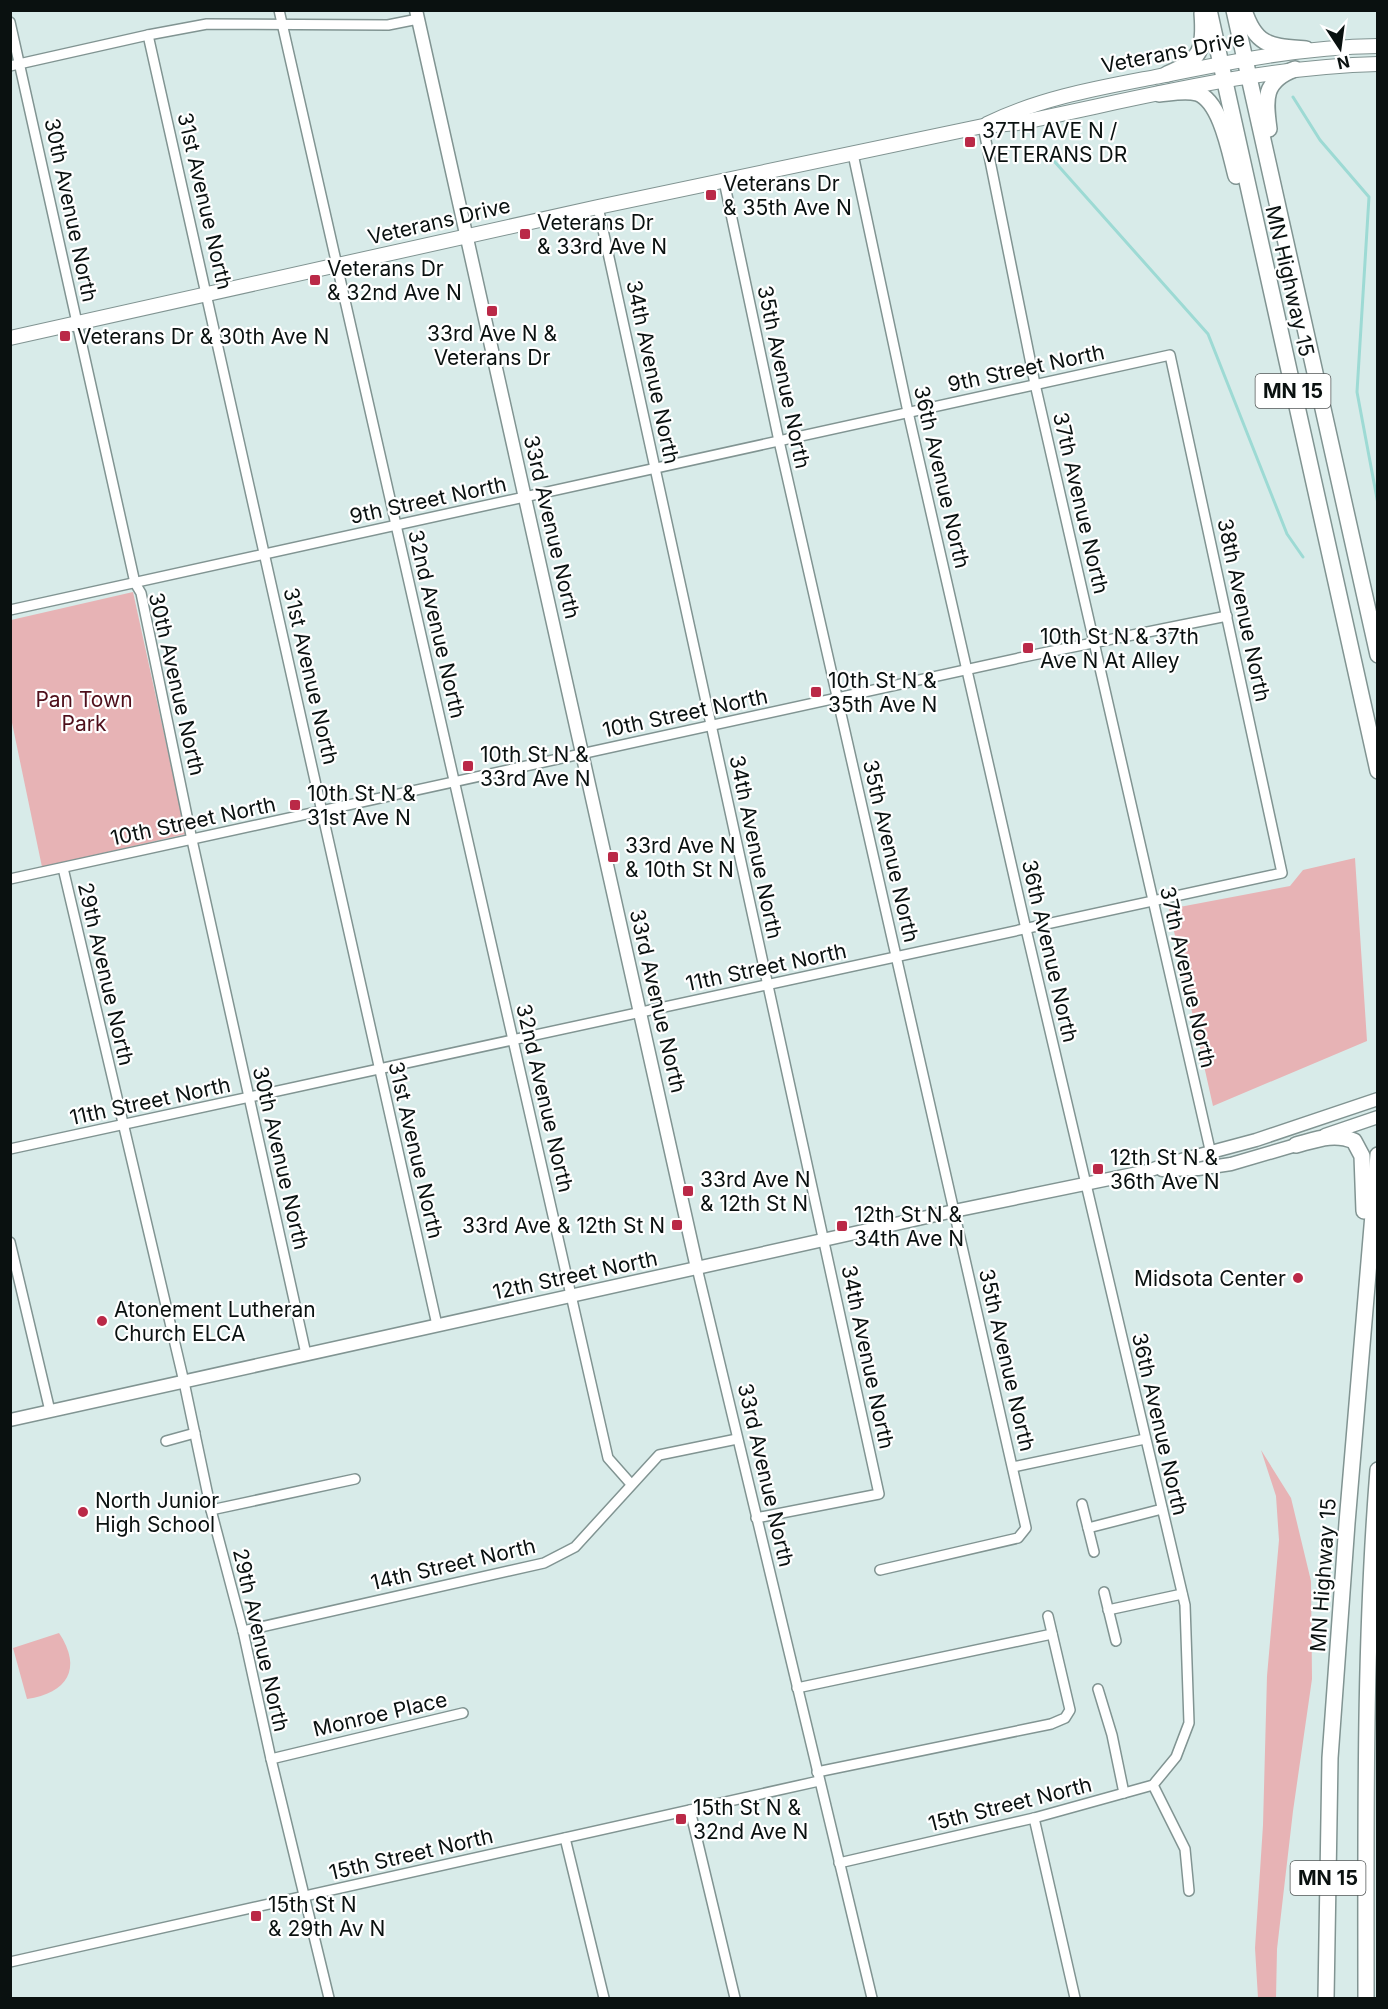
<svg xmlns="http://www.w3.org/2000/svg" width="1388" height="2009" font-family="Inter,sans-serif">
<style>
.green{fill:#e7b3b5}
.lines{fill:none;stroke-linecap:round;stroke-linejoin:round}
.stream{stroke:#9ddad4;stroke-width:3}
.minor-casing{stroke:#819492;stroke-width:12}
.tertiary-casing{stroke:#819492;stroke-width:15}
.secondary-casing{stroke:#819492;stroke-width:16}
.trunk-casing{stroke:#819492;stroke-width:18}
.minor{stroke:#fff;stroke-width:9}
.tertiary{stroke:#fff;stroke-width:12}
.secondary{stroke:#fff;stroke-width:14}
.trunk{stroke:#fff;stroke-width:15}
.poi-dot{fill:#ba2947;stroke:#fff;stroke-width:2}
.labels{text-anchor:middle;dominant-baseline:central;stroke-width:4.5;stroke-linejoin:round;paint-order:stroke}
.shield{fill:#fff;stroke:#545858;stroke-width:1.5}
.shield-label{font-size:20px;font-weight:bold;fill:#0a1110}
.street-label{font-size:21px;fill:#0a1110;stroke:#fff}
.poi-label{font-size:21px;fill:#0a1110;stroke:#fff;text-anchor:start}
.park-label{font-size:21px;fill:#4e0f1b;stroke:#fff}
</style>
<rect width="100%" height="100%" fill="#d8ebe9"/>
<g class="green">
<path d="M133,592l53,242 -144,33 -31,-149v-98z"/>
<path d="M1355,858l12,183 -154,65 -44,-197 121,-23 13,-16z"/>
<path d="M1261,1450l30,48 20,83 1,98 -19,132 -16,138 -1,49h-18l-3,-50 8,-123 4,-149 12,-136 -3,-44z"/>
<path d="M59,1633c24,36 8,60 -32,66l-14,-51z"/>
</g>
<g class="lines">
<g class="stream">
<path d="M1293,97l27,43 49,57 -12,195 21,112"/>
<path d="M1046,152l162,182 79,200 16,23"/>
</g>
<defs>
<g id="minor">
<path d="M279,10l329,1448 23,26"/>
<path d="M10,22l125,561 6,10 51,247 114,514"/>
<path d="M148,35l289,1290"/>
<path d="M10,66l138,-31 59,-11 181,1 30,-6"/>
<path d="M983,126l52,258 179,783"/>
<path d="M724,181l55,260 247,1087 -8,10 -138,32"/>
<path d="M598,207l281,1287 -123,24"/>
<path d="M10,610l1160,-255 112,518 -1272,276"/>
<path d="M63,868l121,514 27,128 32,121 28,128 58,239"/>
<path d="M10,879l1023,-224 194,-39"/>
<path d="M10,1242l40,169"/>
<path d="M697,1268l175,730"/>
<path d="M166,1441l29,-8"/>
<path d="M1013,1467l132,-28"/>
<path d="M1082,1504l12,48"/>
<path d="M211,1510l144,-31"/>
<path d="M1088,1528l74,-19"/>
<path d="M1104,1592l12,49"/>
<path d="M1108,1610l74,-16"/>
<path d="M243,1631l301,-68 31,-16 84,-92 78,-16"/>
<path d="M797,1688l255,-54"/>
<path d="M1098,1689l14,46 12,58"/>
<path d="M271,1759l192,-46"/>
<path d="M817,1772l234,-48 14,-6 5,-8 -22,-94"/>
<path d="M1153,1785l32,64 4,42"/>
<path d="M690,1810l45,188"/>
<path d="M1034,1818l41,180"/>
<path d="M565,1838l39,160"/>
<path d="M839,1863l195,-45 119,-33 23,-28 13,-34 -4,-118 -159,-676 -118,-517 -55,-258"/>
<path d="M10,1962l809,-181"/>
</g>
<g id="tertiary">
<path d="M416,10l281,1258"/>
<path d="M1325,1135l53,-18"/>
<path d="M1162,1170l36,-1 33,-5 72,-21"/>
<path d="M10,1420l944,-209 194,-40 22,-8 86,-23 122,-41"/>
</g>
<g id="secondary">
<path d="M987,124c53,-26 111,-36 168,-47 74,-15 146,-30 223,-31"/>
<path d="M10,338l588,-131 385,-81 35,-3c119,-24 237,-56 360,-59"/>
</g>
<g id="trunk">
<path d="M1209,10l169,761"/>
<path d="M1234,10l144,645"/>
<path d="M1244,10c12,37 27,36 62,39"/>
<path d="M1167,74c34,-14 38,-24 35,-61"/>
<path d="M1159,94c12,-1 26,-4 38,-1 24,8 33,61 39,83"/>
<path d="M1269,129c-4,-30 -6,-48 26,-60"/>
<path d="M1296,1145c19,-5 38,-13 58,-4l8,15 2,55"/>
<path d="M1326,1998l4,-240 17,-235 31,-368"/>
<path d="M1366,1998c0,-175 -2,-353 12,-528"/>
</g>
</defs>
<use href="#minor" class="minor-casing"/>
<use href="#tertiary" class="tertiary-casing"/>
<use href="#secondary" class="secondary-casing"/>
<use href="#trunk" class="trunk-casing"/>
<use href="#minor" class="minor"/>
<use href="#tertiary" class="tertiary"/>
<use href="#secondary" class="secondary"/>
<use href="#trunk" class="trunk"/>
</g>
<g class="poi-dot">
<rect x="964" y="136" width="12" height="12" rx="3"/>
<rect x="705" y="189" width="12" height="12" rx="3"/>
<rect x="519" y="228" width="12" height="12" rx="3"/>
<rect x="309" y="274" width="12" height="12" rx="3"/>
<rect x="486" y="305" width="12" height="12" rx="3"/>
<rect x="59" y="330" width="12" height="12" rx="3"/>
<rect x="1022" y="642" width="12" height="12" rx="3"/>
<rect x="810" y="686" width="12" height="12" rx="3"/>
<rect x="462" y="760" width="12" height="12" rx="3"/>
<rect x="289" y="799" width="12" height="12" rx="3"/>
<rect x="607" y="851" width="12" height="12" rx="3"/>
<rect x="1092" y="1163" width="12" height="12" rx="3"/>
<rect x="682" y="1185" width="12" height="12" rx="3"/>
<rect x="671" y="1219" width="12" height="12" rx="3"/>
<rect x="836" y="1220" width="12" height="12" rx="3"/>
<circle cx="1298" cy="1278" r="6"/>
<circle cx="102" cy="1321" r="6"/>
<circle cx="83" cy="1512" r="6"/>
<rect x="675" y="1813" width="12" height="12" rx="3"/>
<rect x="250" y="1910" width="12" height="12" rx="3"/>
</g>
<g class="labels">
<g class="shield">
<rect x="1255.5" y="374" width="75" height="34" rx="4.5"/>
<rect x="1290.5" y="1861" width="75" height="34" rx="4.5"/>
</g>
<g class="shield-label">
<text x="1293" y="391">MN 15</text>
<text x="1328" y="1878">MN 15</text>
</g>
<g class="street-label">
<text transform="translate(1173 52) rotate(-11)">Veterans Drive</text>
<text transform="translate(205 201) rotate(77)">31st Avenue North</text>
<text transform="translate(71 210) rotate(78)">30th Avenue North</text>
<text transform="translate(439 221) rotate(-13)">Veterans Drive</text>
<text transform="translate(1290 281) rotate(77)">MN Highway 15</text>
<text transform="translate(1026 368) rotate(-12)">9th Street North</text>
<text transform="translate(653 372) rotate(78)">34th Avenue North</text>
<text transform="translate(784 377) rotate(78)">35th Avenue North</text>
<text transform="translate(942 477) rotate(77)">36th Avenue North</text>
<text transform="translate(428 500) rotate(-12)">9th Street North</text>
<text transform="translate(1081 503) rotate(77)">37th Avenue North</text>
<text transform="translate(552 527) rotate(77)">33rd Avenue North</text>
<text transform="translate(1244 610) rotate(78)">38th Avenue North</text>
<text transform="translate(437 624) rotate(77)">32nd Avenue North</text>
<text transform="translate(311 676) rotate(77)">31st Avenue North</text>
<text transform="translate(177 684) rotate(77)">30th Avenue North</text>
<text transform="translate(685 713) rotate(-12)">10th Street North</text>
<text transform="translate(193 821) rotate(-12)">10th Street North</text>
<text transform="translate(756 847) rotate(78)">34th Avenue North</text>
<text transform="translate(891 851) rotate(77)">35th Avenue North</text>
<text transform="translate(1050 951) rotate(77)">36th Avenue North</text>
<text transform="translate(766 967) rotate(-12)">11th Street North</text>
<text transform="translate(106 974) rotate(77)">29th Avenue North</text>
<text transform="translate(1188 977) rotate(77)">37th Avenue North</text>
<text transform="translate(658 1001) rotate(77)">33rd Avenue North</text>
<text transform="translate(545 1098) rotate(77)">32nd Avenue North</text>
<text transform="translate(150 1101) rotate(-12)">11th Street North</text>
<text transform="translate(416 1150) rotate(77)">31st Avenue North</text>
<text transform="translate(281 1158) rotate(77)">30th Avenue North</text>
<text transform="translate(575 1275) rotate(-12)">12th Street North</text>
<text transform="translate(868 1357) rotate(78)">34th Avenue North</text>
<text transform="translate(1007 1360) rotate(77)">35th Avenue North</text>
<text transform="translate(1160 1424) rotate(77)">36th Avenue North</text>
<text transform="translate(766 1475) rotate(77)">33rd Avenue North</text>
<text transform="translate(453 1564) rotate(-13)">14th Street North</text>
<text transform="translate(1323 1575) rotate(-86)">MN Highway 15</text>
<text transform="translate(261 1640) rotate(77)">29th Avenue North</text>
<text transform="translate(380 1714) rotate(-13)">Monroe Place</text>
<text transform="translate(1010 1804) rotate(-14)">15th Street North</text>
<text transform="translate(411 1854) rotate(-13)">15th Street North</text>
</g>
<g class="poi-label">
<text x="982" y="130">37TH AVE N /<tspan x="982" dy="24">VETERANS DR</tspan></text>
<text x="723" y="183">Veterans Dr<tspan x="723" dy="24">&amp; 35th Ave N</tspan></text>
<text x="537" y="222">Veterans Dr<tspan x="537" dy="24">&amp; 33rd Ave N</tspan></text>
<text x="327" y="268">Veterans Dr<tspan x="327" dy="24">&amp; 32nd Ave N</tspan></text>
<text x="492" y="333" text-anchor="middle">33rd Ave N &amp;<tspan x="492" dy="24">Veterans Dr</tspan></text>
<text x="77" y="336">Veterans Dr &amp; 30th Ave N</text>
<text x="1040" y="636">10th St N &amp; 37th<tspan x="1040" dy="24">Ave N At Alley</tspan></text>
<text x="828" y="680">10th St N &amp;<tspan x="828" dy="24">35th Ave N</tspan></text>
<text x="480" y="754">10th St N &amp;<tspan x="480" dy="24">33rd Ave N</tspan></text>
<text x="307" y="793">10th St N &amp;<tspan x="307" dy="24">31st Ave N</tspan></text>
<text x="625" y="845">33rd Ave N<tspan x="625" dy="24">&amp; 10th St N</tspan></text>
<text x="1110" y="1157">12th St N &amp;<tspan x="1110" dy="24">36th Ave N</tspan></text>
<text x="700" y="1179">33rd Ave N<tspan x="700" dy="24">&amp; 12th St N</tspan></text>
<text x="854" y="1214">12th St N &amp;<tspan x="854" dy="24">34th Ave N</tspan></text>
<text x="665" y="1225" text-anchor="end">33rd Ave &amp; 12th St N</text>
<text x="1286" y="1278" text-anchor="end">Midsota Center</text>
<text x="114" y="1309">Atonement Lutheran<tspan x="114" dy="24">Church ELCA</tspan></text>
<text x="95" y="1500">North Junior<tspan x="95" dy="24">High School</tspan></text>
<text x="693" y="1807">15th St N &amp;<tspan x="693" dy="24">32nd Ave N</tspan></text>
<text x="268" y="1904">15th St N<tspan x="268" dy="24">&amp; 29th Av N</tspan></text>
</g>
<g class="park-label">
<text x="84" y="699">Pan Town<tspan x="84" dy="24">Park</tspan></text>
</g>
</g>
<rect width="1388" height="2009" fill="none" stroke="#0a1110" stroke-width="24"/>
<g transform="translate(1340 48) rotate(167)" stroke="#ffffff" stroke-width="4.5" paint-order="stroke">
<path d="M0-4.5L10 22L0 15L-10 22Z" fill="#0a1110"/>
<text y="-9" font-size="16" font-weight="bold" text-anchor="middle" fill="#0a1110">N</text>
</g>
</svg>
